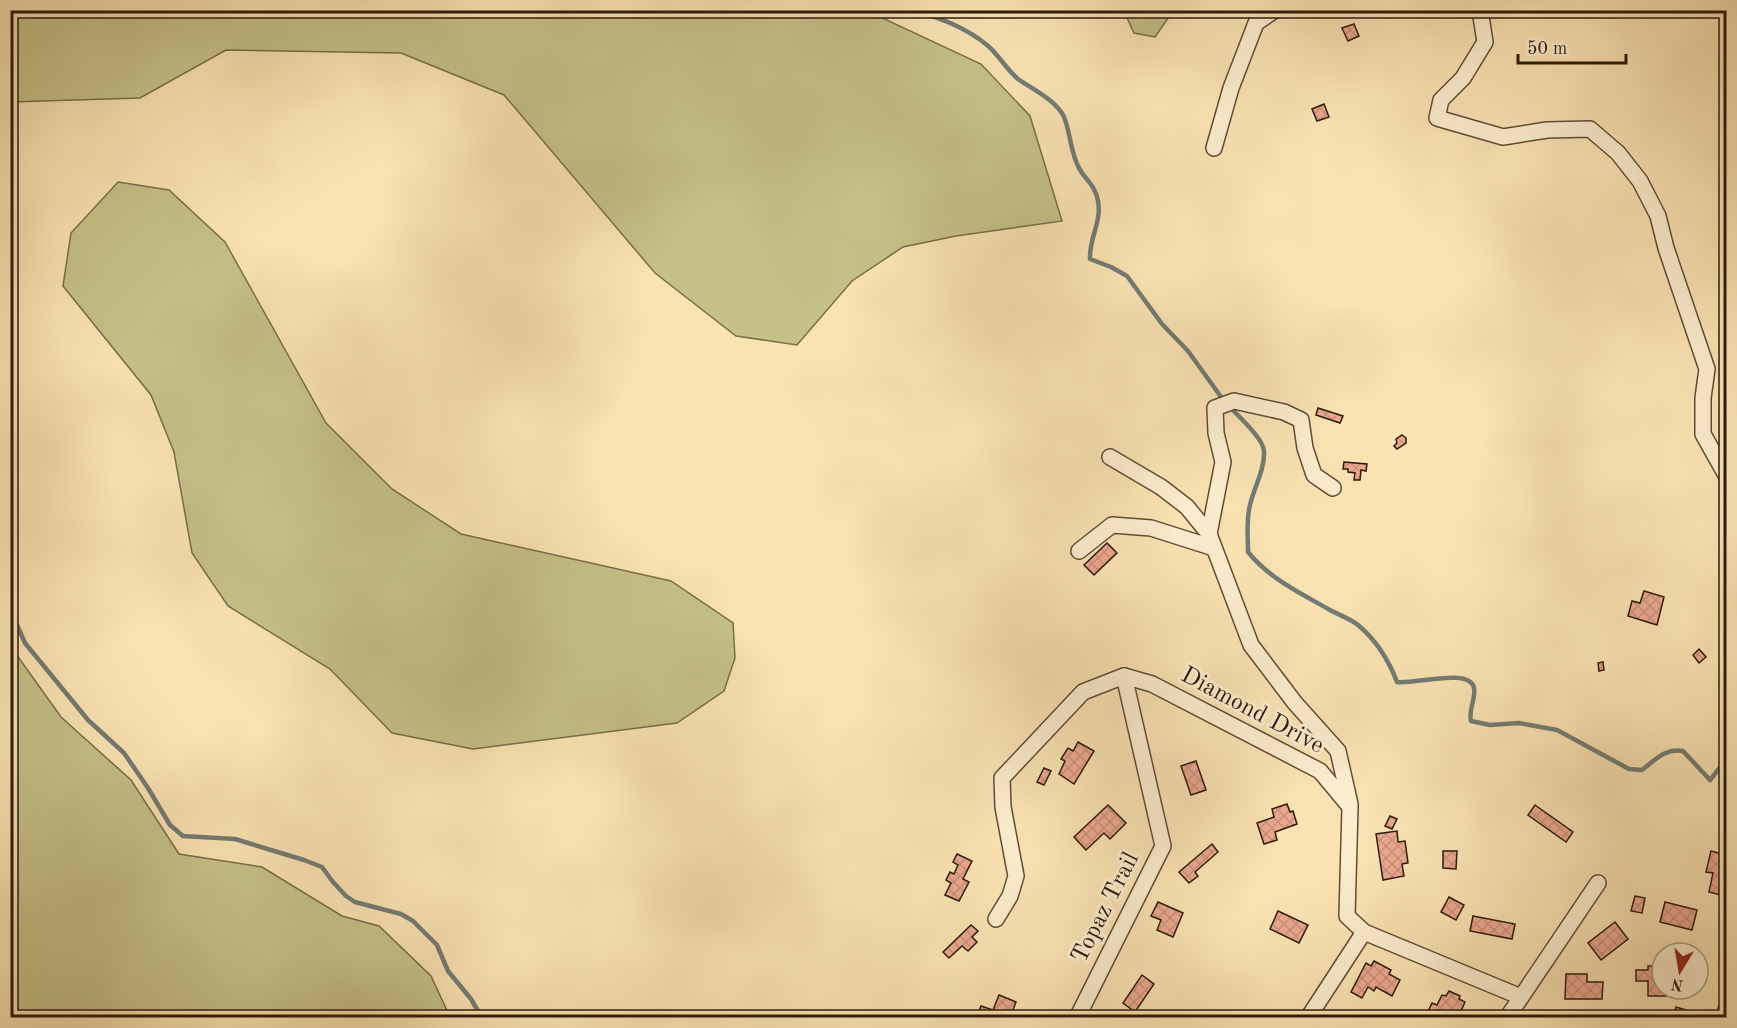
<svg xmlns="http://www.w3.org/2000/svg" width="1737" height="1028" font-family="'Old Standard TT',serif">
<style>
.grass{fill:#c5c188;stroke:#786e4a;stroke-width:1.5}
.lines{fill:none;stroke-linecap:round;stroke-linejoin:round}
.stream{stroke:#747b73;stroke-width:4.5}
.building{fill:url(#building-cross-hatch);stroke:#2c1a0b;stroke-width:1.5}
.minor-casing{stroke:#604c35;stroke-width:18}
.minor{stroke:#fcedce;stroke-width:15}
.labels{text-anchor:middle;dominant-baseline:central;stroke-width:6;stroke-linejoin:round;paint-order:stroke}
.street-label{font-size:24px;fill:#2c1a0b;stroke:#fcedce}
</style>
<defs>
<pattern id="building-cross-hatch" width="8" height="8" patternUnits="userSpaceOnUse" patternTransform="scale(1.5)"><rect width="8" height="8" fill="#eba88f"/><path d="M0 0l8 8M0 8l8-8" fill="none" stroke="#ca907a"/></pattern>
</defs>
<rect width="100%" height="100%" fill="#fae3b3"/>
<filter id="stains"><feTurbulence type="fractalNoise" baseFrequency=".00333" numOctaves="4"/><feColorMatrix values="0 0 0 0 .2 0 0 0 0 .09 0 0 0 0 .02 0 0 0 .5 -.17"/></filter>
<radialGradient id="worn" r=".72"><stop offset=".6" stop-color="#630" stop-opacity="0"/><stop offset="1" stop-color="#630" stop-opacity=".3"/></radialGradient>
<g class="grass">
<path d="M10,11h863l5,5 103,48 49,52 32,105 -106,15 -53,11 -51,34 -55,64 -61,-9 -81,-63 -151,-178 -103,-42 -175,-3 -86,48 -129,4z"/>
<path d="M1124,11h49l-18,26 -21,-4z"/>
<path d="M118,182l51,8 56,52 101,181 66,66 69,45 210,47 62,42 2,35 -11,33 -47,32 -204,26 -81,-16 -62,-64 -102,-63 -36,-53 -18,-101 -23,-57 -88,-109 8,-53z"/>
<path d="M11,647l50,70 70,63 48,74 83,13 80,49 37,10 52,50 19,41h-439z"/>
</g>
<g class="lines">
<g class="stream">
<path d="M913,10c27,8 52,17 74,35 12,10 19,24 31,34 14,10 38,21 46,38 7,17 6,36 16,53 7,11 16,17 18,31 4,21 -9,37 -8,58l21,8 16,9 35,48 26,27 36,50"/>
<path d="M1230,407c9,10 33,31 34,44 1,19 -10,36 -14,54 -4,15 -2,32 -2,47 22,27 52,41 82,58 9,5 21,9 28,15 18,15 31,36 39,57 16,3 73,-15 77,6 2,11 -6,22 -3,33l19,4 29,-2 38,7 72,39 13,1c13,-10 23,-22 41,-19l27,29 16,-20"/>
<path d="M10,609l15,34 63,77 36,33 24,35 22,37 13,11 52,3 69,21 18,7 11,15 13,14 9,6 46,12 12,7 24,24 11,26 23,28 11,19"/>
</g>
</g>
<g class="building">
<path d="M1354,24l5,12 -11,5 -6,-13z"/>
<path d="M1324,104l5,13 -12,4 -5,-12z"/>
<path d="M1318,408l25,8 -3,7 -24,-8z"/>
<path d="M1402,435l4,3v5l-9,6 -3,-3 3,-3 -1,-4z"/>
<path d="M1344,462l23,2 -1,7 -5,-1 -1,10h-6l1,-7 -7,-1v-3h-5z"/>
<path d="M1107,543l10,10 -23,22 -10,-10z"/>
<path d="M1644,591l20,6 -7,28 -29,-9 4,-15 8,2z"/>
<path d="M1699,649l7,8 -7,6 -6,-8z"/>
<path d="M1603,662l1,8 -5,1 -1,-8z"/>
<path d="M1078,742l16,9 -20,33 -15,-10 6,-13 -4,-2 7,-11 5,3z"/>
<path d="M1196,761l10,29 -15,5 -10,-29z"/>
<path d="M1044,768l7,3 -7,14 -7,-3z"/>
<path d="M1287,804l3,8 3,-1 4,13 -22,8 2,8 -13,4 -7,-21 17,-6 -2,-8z"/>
<path d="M1108,805l18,18 -16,16 -6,-6 -18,17 -12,-13z"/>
<path d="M1535,805l38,27 -7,10 -38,-27z"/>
<path d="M1390,816l7,3 -5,10 -7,-3z"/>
<path d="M1397,831l1,11 7,-1 3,22 -6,1 2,12 -21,4 -7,-46z"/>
<path d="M1212,844l6,8 -23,20 3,4 -9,7 -10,-11z"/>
<path d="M1443,851h14l-1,18 -13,-1z"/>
<path d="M1711,851l15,4 -1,41 -16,-4 4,-19 -7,-1z"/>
<path d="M957,854l15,7 -9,18 6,3 -10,19 -14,-6 6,-12 -5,-3 4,-8 4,2 4,-9 -5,-3z"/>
<path d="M1635,896l10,2 -3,15 -11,-2z"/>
<path d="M1449,897l15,8 -8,15 -15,-8z"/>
<path d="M1158,902l25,11 -10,24 -16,-7 4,-10 -10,-4z"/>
<path d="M1665,902l32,8 -5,20 -32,-8z"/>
<path d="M1278,911l30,14 -9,18 -29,-14z"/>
<path d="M1473,916l42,8 -3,15 -42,-8z"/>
<path d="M1615,922l13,17 -27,21 -13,-17z"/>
<path d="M971,925l7,6 -6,6 5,5 -9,9 -6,-5 -13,12 -6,-6z"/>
<path d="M1374,961l17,9 -2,4 11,6 -8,16 -16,-9 -2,4 -6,-4 -6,11 -11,-6 15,-29 5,3z"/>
<path d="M1648,966h14v23h7v7h-21v-15h-12v-11h12z"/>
<path d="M1566,974h21v8h16l-1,17h-37z"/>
<path d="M1142,975l12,9 -19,28 -12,-9z"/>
<path d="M1449,991l11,5 -1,3 6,3 -4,9 2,2 -2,5h-36l7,-15 5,2 5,-10 4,1z"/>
<path d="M999,995l17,7 -6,16h-26l-6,-4 3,-8 12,4z"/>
<path d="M1676,1007l10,3 -3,8h-10z"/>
</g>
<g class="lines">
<defs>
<g id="minor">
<path d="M1480,10l5,32 -22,36 -22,22 -4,18 66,19 44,-7 43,-1 28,24 22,28 18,35 8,32 41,121 -4,29v36l23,41"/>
<path d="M1214,148l17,-60 25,-65 19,-13"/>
<path d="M1110,457l51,30 26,20 22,27 42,111 44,58 43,48 12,53"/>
<path d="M1209,534l14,-72 -7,-29 -1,-25 19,-7 50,11 17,8 4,28 9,27 19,13"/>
<path d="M1079,551l33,-26 39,3 63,20"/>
<path d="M996,919l14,-23 6,-20 -13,-69 -1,-29 81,-86 41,-16 28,8 168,87 30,36 -3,109 17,16 157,65"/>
<path d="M1077,1018l86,-172 -39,-170"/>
<path d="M1308,1018l56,-86"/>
<path d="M1507,1018l91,-135"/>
<path d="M1725,1018l1,-8"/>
</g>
</defs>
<use href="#minor" class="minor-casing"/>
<use href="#minor" class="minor"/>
</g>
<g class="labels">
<g class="street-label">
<text transform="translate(1252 711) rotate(28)">Diamond Drive</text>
<text transform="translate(1106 908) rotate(-63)">Topaz Trail</text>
</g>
</g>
<rect width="1737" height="1028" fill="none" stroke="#fae3b3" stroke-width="36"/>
<rect x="12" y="12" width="1713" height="1004" fill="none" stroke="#2c1a0b" stroke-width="3"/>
<rect x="18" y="18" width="1701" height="992" fill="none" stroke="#2c1a0b" stroke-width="1.5"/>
<g transform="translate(1680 971) rotate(191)"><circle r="28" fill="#fcedce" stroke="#a99980" stroke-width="1.5"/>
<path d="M0-4.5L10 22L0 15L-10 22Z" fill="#8f2418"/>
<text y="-9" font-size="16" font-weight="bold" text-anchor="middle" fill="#2c1a0b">N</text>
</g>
<path d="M1518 54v9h108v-9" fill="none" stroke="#2c1a0b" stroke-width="3"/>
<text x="1527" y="54" font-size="18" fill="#2c1a0b" stroke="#fcedce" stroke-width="4.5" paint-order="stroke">50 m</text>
<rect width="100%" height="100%" filter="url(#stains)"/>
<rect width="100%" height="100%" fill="url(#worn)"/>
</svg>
